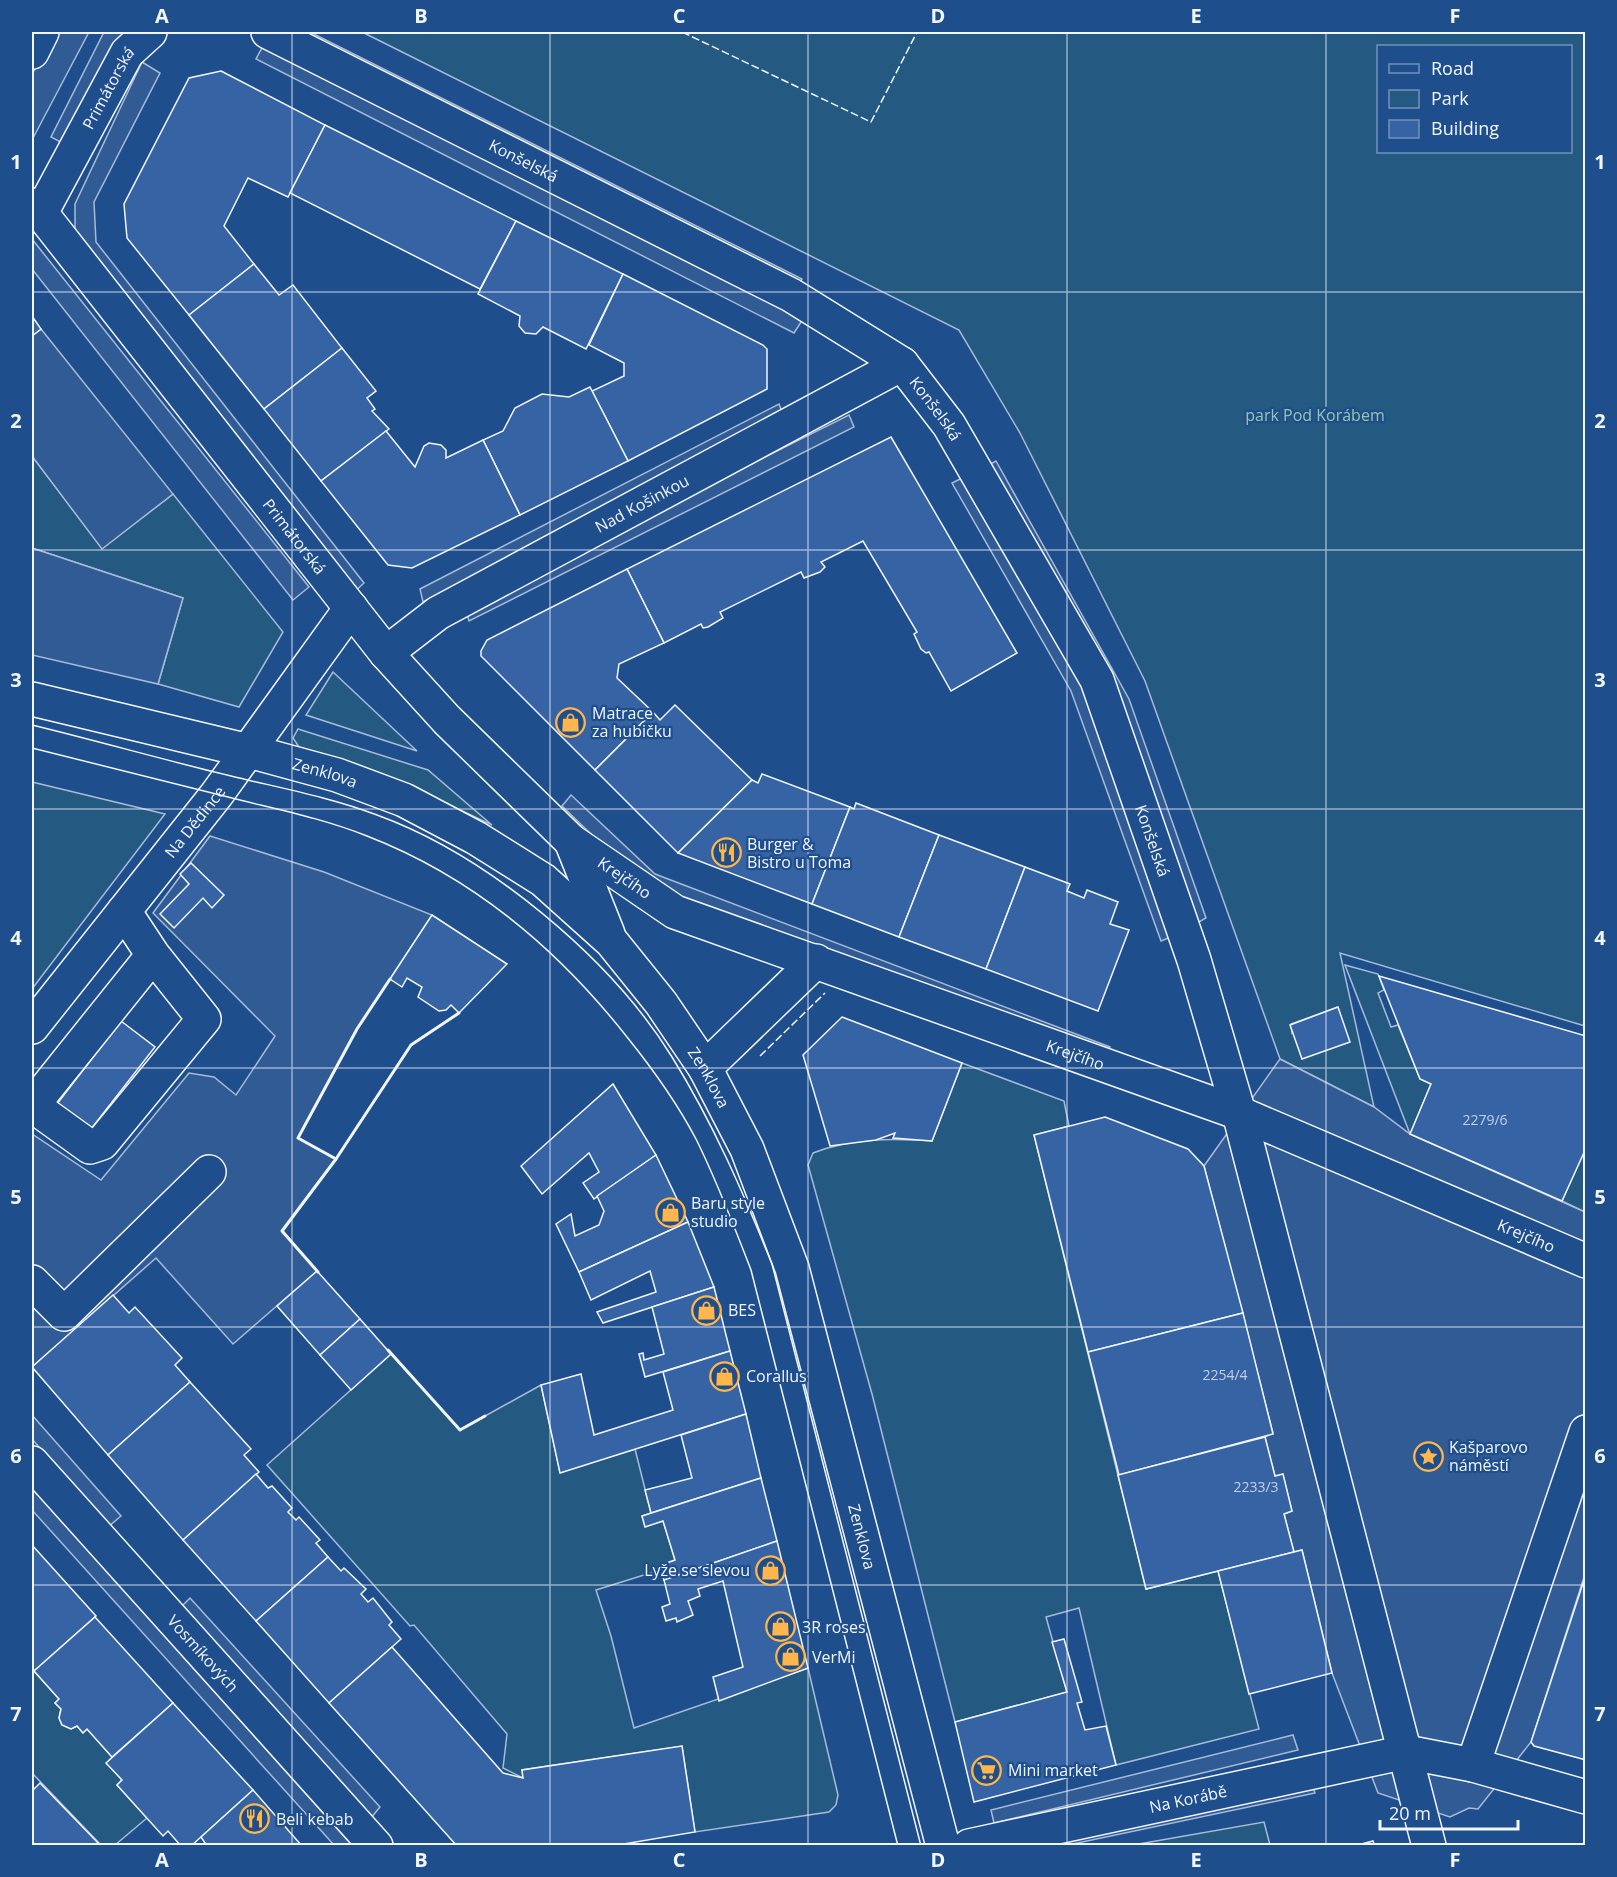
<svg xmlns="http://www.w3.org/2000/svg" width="1617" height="1877" font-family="'Open Sans',sans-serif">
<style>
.green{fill:#245a82;stroke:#a8bbd7;stroke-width:1.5;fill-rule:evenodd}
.parking{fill:#305b95;stroke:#a8bbd7;stroke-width:1.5}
.building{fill:#3563a3;stroke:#f2f6ff;stroke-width:1.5}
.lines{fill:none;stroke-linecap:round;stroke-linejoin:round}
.minor-casing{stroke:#f2f6ff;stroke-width:36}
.major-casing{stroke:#f2f6ff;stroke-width:36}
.minor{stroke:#1f4e8c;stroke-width:33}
.major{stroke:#1f4e8c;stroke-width:33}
.tram{stroke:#f2f6ff;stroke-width:1.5}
.fence{stroke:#f2f6ff;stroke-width:1.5;stroke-dasharray:8 3;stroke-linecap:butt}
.wall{stroke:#f2f6ff;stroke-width:3}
.grid{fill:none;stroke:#f2f6ff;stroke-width:1.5;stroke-opacity:0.55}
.labels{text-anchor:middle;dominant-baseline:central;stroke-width:4.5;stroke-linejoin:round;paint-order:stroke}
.number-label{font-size:14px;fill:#c3d1e8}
.street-label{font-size:16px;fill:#f2f6ff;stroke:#1f4e8c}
.park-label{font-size:16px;fill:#97c8a6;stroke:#1f4e8c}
.poi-label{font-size:16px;fill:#f2f6ff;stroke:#1f4e8c;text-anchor:start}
.neatline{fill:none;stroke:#f2f6ff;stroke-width:2}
.grid-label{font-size:20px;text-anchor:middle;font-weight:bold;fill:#f2f6ff}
</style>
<rect width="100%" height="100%" fill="#1f4e8c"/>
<g class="green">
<path d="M362,32h1223v994l-245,-73 34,154 -94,-48 -135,-378 -125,-248 -61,-103zM1378,46h192v106h-192zM1338,1007l-45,25 -1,1 -1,-9z"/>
<path d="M32,456l70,92 71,-54 110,138 -44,75 -81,-23 25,-86 -151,-50z"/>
<path d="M333,672l84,79 -111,-36z"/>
<path d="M298,729l130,41 64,55 -100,-47 -93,-31 -6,-9z"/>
<path d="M32,782l133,32 -133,175z"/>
<path d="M1345,965l33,9 6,16 -6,3 13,34 7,-2 22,54 11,5 -21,50z"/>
<path d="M962,1063l102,38 5,25 -35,9 112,454 72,-18 41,158 -143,36 -37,-157 -33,9 21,75 -112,30 -83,-328 -64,-229 5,-12c38,-15 79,-15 119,-12z"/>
<path d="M1585,1148v64l-23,-11z"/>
<path d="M391,1354l69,76 81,-45 19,87 75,-23 16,64 -9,3 3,10 18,-5 12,39 -16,6 1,4 -64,20 15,46 23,92 174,-60 30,127 -2,10 -7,7 -134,20 -13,-86 -160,24 1,8 -20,-10 4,-34 -93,-109 -4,1 -143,-161z"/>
<path d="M34,1671l25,28 -4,4 6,6 -2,9 3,7 9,4 6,-3 6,7 4,-4 25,28 -5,6 15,17 -5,5 30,33 -32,27h-14l-69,-72v-100z"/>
<path d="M1264,1822l6,23h-137z"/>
</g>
<g class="parking">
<path d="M53,32h36l-57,108v-65z"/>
<path d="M104,32h20l-58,113 -15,-8z"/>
<path d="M304,32h6l492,247 -9,11 -492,-247z"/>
<path d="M263,46l540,273 -9,14 -538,-274z"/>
<path d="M142,62l18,11 -66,129 2,40 268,341 -13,12 -276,-351v-40z"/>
<path d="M32,239l277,348 -16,13 -261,-331z"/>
<path d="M41,329l132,165 -71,55 -70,-93v-120z"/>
<path d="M779,404l7,18 -363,180 -3,-13z"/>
<path d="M849,415l5,12 -385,194 -4,-14z"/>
<path d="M996,461l133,238 77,219 -14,8 -209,-458z"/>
<path d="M964,477l118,203 96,254 -17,7 -90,-250 -119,-208z"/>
<path d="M32,548l151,50 -25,86 -126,-29z"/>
<path d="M571,795l84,79 455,173 -7,13 -456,-172 -85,-82z"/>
<path d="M210,836l114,36 108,43 -75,114 -59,109 38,21 -53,72 34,40 -84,73 -77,-86 -124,109v-233l69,46 88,-107 25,4 22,18 39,-59 -122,-123z"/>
<path d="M1280,1059l94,48 36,27 175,78v362l-54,168 -53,67 -9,-1 -19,9 -72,-24 -46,-120 -30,-123 -8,2 -10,-38 8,-3 -9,-36 -8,1 -10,-39 8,-4 -69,-267z"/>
<path d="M32,1415l89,101 -13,11 -76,-88z"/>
<path d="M32,1488l318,355 -3,2h-13l-302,-335z"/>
<path d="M190,1598l190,209 -10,12 -188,-213z"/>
<path d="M1293,1735l5,15 -304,73 -3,-13z"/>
<path d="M1311,1782l4,11 -247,52 -58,1z"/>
</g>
<g class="building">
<path d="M221,71l104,54 -37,72 -40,-19 -24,48 30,38 -65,51 -62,-77 -3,-34 65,-126z"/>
<path d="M325,125l191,96 -36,68 -190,-96z"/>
<path d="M516,221l107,53 -37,75 -43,-22 -7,7 -11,-1 -6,-7 1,-10 -42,-22z"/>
<path d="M254,264l25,31 14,-10 49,63 -78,61 -75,-94z"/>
<path d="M623,274l140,71 4,4v40l-139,72 -36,-70 32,-15v-13l-35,-18z"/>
<path d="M32,316l9,13 -9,7z"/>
<path d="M342,348l34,43 -9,7 8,11 -3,2 17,18 -68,52 -57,-72z"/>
<path d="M590,387l38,74 -108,54 -37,-75 20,-9 12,-23 27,-14 27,3z"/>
<path d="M386,431l29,36 9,-21 5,-3 12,2 5,5v8l37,-18 37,75 -108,53 -24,-3 -67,-84z"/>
<path d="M891,437l126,216 -66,38 -22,-39 -3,1 -5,-4 -7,-15 3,-2 -54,-91 -42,21 4,5 -5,5 -16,6 -3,-6 -81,40 3,6 -15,9 -5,1 -2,-4 -37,19 -37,-74z"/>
<path d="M627,569l37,74 -45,21 -2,14 36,34 -58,58 -114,-114v-5l6,-11z"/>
<path d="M675,705l77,75 -74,73 -83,-83 58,-58 7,8z"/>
<path d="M762,774l88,33 -38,97 -134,-51 74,-73 6,3z"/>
<path d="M856,803l83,32 -40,102 -87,-33 38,-97 4,2z"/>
<path d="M939,835l86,32 -39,102 -87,-32z"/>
<path d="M191,863l33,32 -12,13 -9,-10 -29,30 -14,-14 29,-30 -9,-10z"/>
<path d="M1025,867l45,17 -3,7 17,7 3,-8 31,12 -8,22 19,6 -31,81 -112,-42z"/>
<path d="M432,915l75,49 -48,49 -8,-8 -5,5 -7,1 -21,-14 4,-10 -15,-9 -5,9 -12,-8z"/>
<path d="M1379,976l207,60v112l-24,53 -152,-67 21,-50 -11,-5z"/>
<path d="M1338,1007l12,35 -48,17 -12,-34z"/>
<path d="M842,1017l120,46 -30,78 -39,-3 2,-5 -19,7 -46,6 -27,-91z"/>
<path d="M121,1021l34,26 -78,100 -34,-25z"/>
<path d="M613,1084l43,71 -62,44 -11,-16 16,-11 -10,-19 -47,41 -21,-28z"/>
<path d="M1105,1117l83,32 16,17 39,147 -155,39 -54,-217z"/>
<path d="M656,1155l32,67 -109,50 -23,-48 15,-10 4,22 24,-11 5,-14 -7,-15z"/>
<path d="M688,1222l26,65 -111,36 -6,-11 59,-20 -6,-21 -59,29 -12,-28z"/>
<path d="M317,1271l43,48 -40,36 -43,-49z"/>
<path d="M714,1287l16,64 -85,26 -6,-23 4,-1 1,7 20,-6 -12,-47z"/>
<path d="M113,1295l16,18 6,-6 47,51 -7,7 15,17 -82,73 -76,-88z"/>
<path d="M1243,1313l30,121 -154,41 -31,-123z"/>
<path d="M360,1319l31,35 -40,36 -31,-35z"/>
<path d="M730,1351l16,63 -186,59 -19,-88 40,-11 13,61 79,-25 -10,-38z"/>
<path d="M190,1382l61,67 -7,6 15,17 -76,68 -75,-85z"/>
<path d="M746,1414l15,64 -110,35 -6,-23 47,-12 -11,-43z"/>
<path d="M1265,1437l10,39 8,-2 9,37 -8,3 10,38 -148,37 -28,-114z"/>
<path d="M256,1474l12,14 4,-2 20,22 -4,4 8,8 3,-3 21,23 -4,3 12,14 -72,64 -73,-81z"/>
<path d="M761,1478l16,63 -113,39 -5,-14 16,-6 -12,-39 -18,6 -3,-11z"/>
<path d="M777,1541l31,127 -89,33 -6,-24 30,-10 -20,-86 -25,8 2,7 -12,5 5,14 -16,7 -1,-4 -10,3 -4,-14 8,-3 -6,-24z"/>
<path d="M32,1545l64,71 -62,55 -2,-3z"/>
<path d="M1302,1550l30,123 -83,21 -31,-123z"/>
<path d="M328,1557l13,14 3,-3 22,21 -5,5 7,8 5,-4 19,24 -3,3 12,14 -72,64 -73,-82z"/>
<path d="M1586,1574v186l-52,-14 -3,-4z"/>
<path d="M95,1617l78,86 -61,54 -25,-28 -4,4 -6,-7 -6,3 -9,-4 -3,-7 2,-9 -6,-6 4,-4 -25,-28z"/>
<path d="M1064,1639l18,63 -5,1 8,27 21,-4 10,39 -142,37 -19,-80 112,-30 -15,-50z"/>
<path d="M392,1647l111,126 20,5 -1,-8 160,-24 13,86 -83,14h-155l-128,-143z"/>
<path d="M173,1703l80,87 -62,56h-10l-13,-15 -5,5 -46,-51 5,-5 -16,-17z"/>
<path d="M40,1783l61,63h-69v-55z"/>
<path d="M253,1790l49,56h-95l-6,-9z"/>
<path d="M1373,1841l2,5h-21z"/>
</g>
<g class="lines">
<defs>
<g id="minor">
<path id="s1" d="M268,32l523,263 111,69 47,61 148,255 97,280 45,153 190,733"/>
<path d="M32,52l10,-20"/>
<path id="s2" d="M32,205l9,8 345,440 61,67 124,121 104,71 564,201 347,148"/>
<path id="s3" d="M41,213l86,-160 23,-21"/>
<path id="s4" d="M386,653l52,-40 464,-249"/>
<path d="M124,911l29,44 -113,141v15l50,36 12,-4 102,-124 -51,-64"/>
<path id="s5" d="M32,1027l185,-233 134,-186"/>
<path d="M705,1068l111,-107"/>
<path d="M32,1282l32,32 145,-142"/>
<path d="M1473,1765l113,-333"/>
<path id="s6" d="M969,1846l437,-94 67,13 113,32"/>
</g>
<g id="major">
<path id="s7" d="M32,699l217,52 88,24 67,25 72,38 67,42 68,61 50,62 44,65 42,81 45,119 151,578"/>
<path d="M571,841l37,93"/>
<path id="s8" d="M32,1463l344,383"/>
</g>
</defs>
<use href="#minor" class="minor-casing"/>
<use href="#major" class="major-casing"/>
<use href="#minor" class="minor"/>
<use href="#major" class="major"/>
<g class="tram">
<path d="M32,725c66,16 132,35 199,51 49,12 99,21 146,39 110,40 234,143 295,242 41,66 71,135 100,207l149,582"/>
<path d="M32,748c70,18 141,35 212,53 41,10 83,19 123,35 106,41 190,112 260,201 25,31 50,66 69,102 21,42 38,87 55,131l147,576"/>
</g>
<g class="fence">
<path d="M682,32l189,90 46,-90"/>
<path d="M760,1056l65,-63"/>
</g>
<g class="wall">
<path d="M336,1159l-38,-21 59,-109 33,-50"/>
<path d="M318,1272l-36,-41 54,-72 75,-114 48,-32"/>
<path d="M388,1350l72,80 25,-14"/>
</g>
</g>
<path class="grid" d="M292,32v1814M550,32v1814M808,32v1814M1067,32v1814M1326,32v1814M32,292h1554M32,550h1554M32,809h1554M32,1068h1554M32,1327h1554M32,1585h1554"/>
<defs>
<symbol id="shop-ring" viewBox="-11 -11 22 22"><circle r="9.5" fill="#1f4e8c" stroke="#ffb74d" stroke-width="1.5"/><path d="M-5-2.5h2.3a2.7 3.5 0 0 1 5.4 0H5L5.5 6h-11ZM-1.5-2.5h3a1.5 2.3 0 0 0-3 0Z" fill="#ffb74d"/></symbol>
<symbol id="restaurant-ring" viewBox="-11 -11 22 22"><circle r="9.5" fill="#1f4e8c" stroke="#ffb74d" stroke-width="1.5"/><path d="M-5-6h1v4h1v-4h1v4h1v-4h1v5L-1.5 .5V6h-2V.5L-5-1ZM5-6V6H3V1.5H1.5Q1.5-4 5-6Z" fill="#ffb74d"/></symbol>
<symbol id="sight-ring" viewBox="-11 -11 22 22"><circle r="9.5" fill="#1f4e8c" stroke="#ffb74d" stroke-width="1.5"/><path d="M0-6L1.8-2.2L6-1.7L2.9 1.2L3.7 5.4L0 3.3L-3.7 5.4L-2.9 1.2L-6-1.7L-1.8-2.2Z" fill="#ffb74d"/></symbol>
<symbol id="supermarket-ring" viewBox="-11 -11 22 22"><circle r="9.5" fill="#1f4e8c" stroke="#ffb74d" stroke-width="1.5"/><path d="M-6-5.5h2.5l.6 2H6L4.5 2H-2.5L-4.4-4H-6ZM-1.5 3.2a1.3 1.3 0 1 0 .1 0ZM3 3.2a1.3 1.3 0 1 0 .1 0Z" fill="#ffb74d"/></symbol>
</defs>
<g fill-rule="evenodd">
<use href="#shop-ring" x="554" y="706" width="33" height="33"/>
<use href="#restaurant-ring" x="710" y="836" width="33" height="33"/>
<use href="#shop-ring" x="654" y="1196" width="33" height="33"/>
<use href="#shop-ring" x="690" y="1294" width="33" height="33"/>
<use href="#shop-ring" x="708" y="1360" width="33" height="33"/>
<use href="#sight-ring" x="1412" y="1440" width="33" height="33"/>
<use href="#shop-ring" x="754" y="1554" width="33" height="33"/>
<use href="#shop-ring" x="764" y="1610" width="33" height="33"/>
<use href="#shop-ring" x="774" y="1640" width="33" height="33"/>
<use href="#supermarket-ring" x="970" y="1754" width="33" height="33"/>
<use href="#restaurant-ring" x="238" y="1802" width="33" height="33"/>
</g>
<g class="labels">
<g class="number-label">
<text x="1485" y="1119">2279/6</text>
<text x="1225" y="1374">2254/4</text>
<text x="1256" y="1486">2233/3</text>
</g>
<g class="street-label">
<text stroke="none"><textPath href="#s3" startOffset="142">Primátorská</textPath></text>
<text stroke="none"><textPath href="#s1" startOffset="286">Konšelská</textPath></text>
<text stroke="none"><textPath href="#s1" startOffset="772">Konšelská</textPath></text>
<text stroke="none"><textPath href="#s4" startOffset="297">Nad Košinkou</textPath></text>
<text stroke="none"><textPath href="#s2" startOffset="423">Primátorská</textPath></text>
<text stroke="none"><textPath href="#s7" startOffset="302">Zenklova</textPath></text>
<text stroke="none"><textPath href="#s5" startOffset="262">Na Dědince</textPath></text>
<text stroke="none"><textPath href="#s1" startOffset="1258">Konšelská</textPath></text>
<text stroke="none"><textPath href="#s2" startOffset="900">Krejčího</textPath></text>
<text stroke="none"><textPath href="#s2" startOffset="1386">Krejčího</textPath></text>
<text stroke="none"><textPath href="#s7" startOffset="806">Zenklova</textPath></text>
<text stroke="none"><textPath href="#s2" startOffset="1872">Krejčího</textPath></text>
<text stroke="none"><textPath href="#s7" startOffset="1292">Zenklova</textPath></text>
<text stroke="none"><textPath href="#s8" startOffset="256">Vosmíkových</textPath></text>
<text stroke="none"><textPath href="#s6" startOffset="224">Na Korábě</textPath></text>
</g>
<g class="park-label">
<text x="1315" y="415">park Pod Korábem</text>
</g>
<g class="poi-label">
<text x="592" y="713">Matrace<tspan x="592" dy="18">za hubičku</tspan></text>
<text x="747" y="844">Burger &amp;<tspan x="747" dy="18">Bistro u Toma</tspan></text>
<text x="691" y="1203">Baru style<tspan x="691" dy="18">studio</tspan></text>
<text x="728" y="1310">BES</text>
<text x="746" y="1376">Corallus</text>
<text x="1449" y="1447">Kašparovo<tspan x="1449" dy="18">náměstí</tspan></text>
<text x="750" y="1570" text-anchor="end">Lyže se slevou</text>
<text x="802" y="1627">3R roses</text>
<text x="812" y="1657">VerMi</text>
<text x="1008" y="1770">Mini market</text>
<text x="276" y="1819">Beli kebab</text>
</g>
</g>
<rect width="1617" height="1877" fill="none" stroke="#1f4e8c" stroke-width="66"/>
<rect x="1377" y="45" width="195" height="108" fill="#1f4e8c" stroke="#7391ba" stroke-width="1.5"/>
<rect x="1389" y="64" width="30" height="9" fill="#1f4e8c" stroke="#7391ba" stroke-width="1.5"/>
<text x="1431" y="75" font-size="18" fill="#f2f6ff">Road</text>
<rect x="1389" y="90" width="30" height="18" fill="#245a82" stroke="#7391ba" stroke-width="1.5"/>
<text x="1431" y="105" font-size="18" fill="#f2f6ff">Park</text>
<rect x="1389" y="120" width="30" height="18" fill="#3563a3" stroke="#7391ba" stroke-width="1.5"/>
<text x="1431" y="135" font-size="18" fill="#f2f6ff">Building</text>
<path d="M1380 1820v9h138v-9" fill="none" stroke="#f2f6ff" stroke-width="3"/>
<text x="1389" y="1820" font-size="18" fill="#f2f6ff" stroke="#1f4e8c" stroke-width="4.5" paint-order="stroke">20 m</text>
<rect x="33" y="33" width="1551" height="1811" class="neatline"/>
<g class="grid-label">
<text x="162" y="23">A</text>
<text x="421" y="23">B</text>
<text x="679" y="23">C</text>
<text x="938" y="23">D</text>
<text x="1196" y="23">E</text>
<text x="1455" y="23">F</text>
<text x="16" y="169">1</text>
<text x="1600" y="169">1</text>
<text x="16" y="428">2</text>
<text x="1600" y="428">2</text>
<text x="16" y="687">3</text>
<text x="1600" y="687">3</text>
<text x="16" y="945">4</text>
<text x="1600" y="945">4</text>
<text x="16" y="1204">5</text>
<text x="1600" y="1204">5</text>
<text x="16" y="1463">6</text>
<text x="1600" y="1463">6</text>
<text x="16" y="1721">7</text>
<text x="1600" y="1721">7</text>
<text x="162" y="1867">A</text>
<text x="421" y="1867">B</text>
<text x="679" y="1867">C</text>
<text x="938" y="1867">D</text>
<text x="1196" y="1867">E</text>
<text x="1455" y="1867">F</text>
</g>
</svg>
